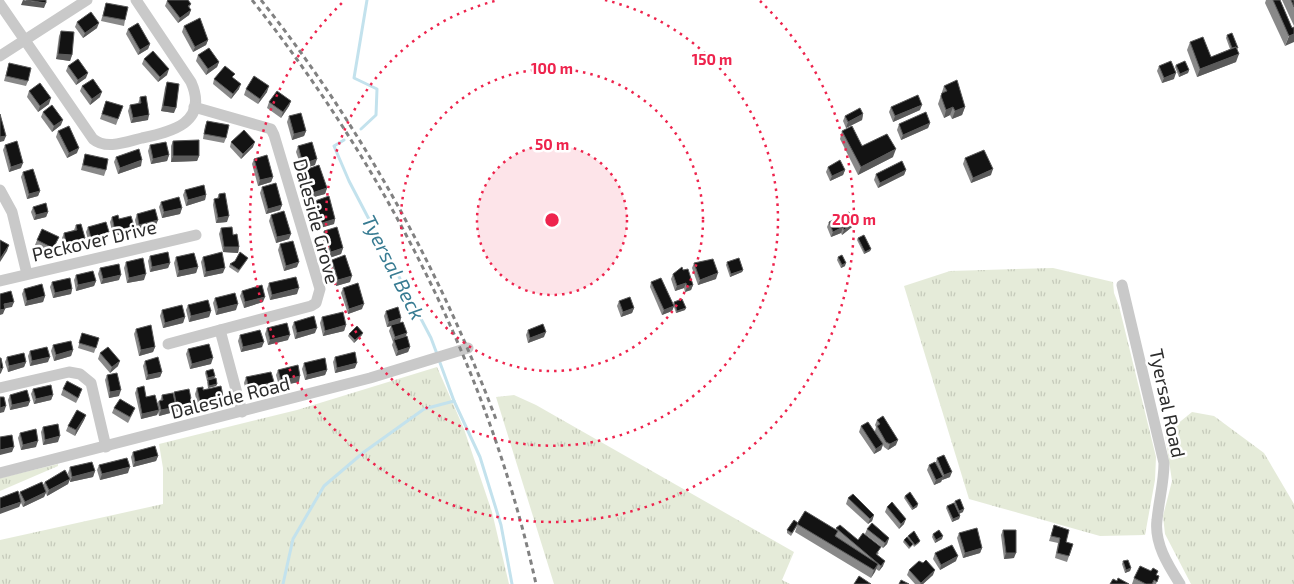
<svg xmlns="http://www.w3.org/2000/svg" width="1294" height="584" font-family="'Exo 2',sans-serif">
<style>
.grass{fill:url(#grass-tufts)}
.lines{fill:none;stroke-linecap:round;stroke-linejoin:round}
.stream{stroke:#c3e2ed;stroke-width:3}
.minor{stroke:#c9c9c9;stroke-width:11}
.rail{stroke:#818181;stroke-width:3;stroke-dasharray:5 4;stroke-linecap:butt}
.wall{fill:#898989}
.shaded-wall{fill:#5a5a5a}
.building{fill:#131313;stroke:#5a5a5a}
.ring{fill:none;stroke:#ee244d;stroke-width:2.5;stroke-dasharray:2.5 5}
.labels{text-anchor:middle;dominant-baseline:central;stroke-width:5;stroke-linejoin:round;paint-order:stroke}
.street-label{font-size:19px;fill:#2c2c2c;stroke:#fff}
.water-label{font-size:20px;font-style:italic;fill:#377b92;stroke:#fff}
.centre{fill:#ee244d;stroke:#fff;stroke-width:2.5}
.ring-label{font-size:15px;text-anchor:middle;font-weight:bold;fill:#ee244d;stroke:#fff;stroke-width:5;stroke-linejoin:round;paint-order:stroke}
</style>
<defs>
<pattern id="grass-tufts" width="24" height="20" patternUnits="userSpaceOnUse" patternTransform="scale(1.25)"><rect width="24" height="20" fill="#e5ebd9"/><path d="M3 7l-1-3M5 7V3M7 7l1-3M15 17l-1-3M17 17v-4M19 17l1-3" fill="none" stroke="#c5caba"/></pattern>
</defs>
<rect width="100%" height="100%" fill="#fff"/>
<g class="grass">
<path d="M1053,268l60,14 1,11 5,13 37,151 -1,23 -10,55 -45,1 -131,-37 -65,-213 46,-15z"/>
<path d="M437,367l27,62 28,83 17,72h-509v-44l163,-36v-36l-4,-24 138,-34z"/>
<path d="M514,395l22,10 258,147 -12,28 8,4h-236l-58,-187z"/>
<path d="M1192,412l22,4 50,37 30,51v80h-103l-26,-50 -2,-18 9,-35 -7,-47z"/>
<path d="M58,464v2l-58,25v-13z"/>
</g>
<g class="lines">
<g class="stream">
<path d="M361,129l15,-14 1,-26 -23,-11 13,-78"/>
<path d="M344,140l-10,6 15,35 82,157 6,16"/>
<path d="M439,360l15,41 26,56 21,68 11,59"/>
<path d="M283,584l10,-45 31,-53 40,-34 60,-43 30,-8"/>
</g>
<g class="minor">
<path d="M0,4l93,135c13,11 33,3 49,-1 29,-6 67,-15 49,-56l-55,-82"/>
<path d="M0,56l87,-56"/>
<path d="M194,107l77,22 3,6 46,154 -4,14 -5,3 -91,24 22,82"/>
<path d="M0,190l12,22 15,62"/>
<path d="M0,281l196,-46"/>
<path d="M1122,285l42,178c0,19 -5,37 -7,57 -3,23 11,45 23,64"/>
<path d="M168,344l52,-14"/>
<path d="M0,388l69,-16 11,2 11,9 15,64"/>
<path d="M0,473l370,-95 98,-30"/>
</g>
<g class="rail">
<path d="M252,0c135,170 237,371 284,584"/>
<path d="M261,0c101,127 179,270 236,422"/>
</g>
</g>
<g class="wall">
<path d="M1266,0h14l12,28 -7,18 -20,-43z"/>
<path d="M1282,0h12v26z"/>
<path d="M167,1l24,3 -2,4 2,2 -2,5 -11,8 -13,-17z"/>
<path d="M106,3l19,17 -1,6 -23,-5z"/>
<path d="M77,22l20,6 -14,10 -8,-11z"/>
<path d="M184,26l24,14 -2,5 -13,7 -11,-20z"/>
<path d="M128,29l22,15 -2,5 -10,6 -12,-21z"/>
<path d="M61,31l11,24 -2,6 -14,-2 3,-23z"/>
<path d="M1227,35l10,14 -1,13 -39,15 -10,-27 3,-8 21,15 19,-8 -4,-11z"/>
<path d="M198,55l21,7 -2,5 -11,8 -10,-14z"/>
<path d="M144,59l23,16 -9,7 -16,-18z"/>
<path d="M9,63l19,18 -2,5 -22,-5z"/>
<path d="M1176,65l13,5 -1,3 -9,4 -4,-10z"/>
<path d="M68,66l18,12 -10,7 -10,-14z"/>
<path d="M1159,66l15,13 -12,4 -5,-12z"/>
<path d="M214,79l25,10 -8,10 -18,-15z"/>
<path d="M167,82l7,31 -13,-2 4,-23z"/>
<path d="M82,86l18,11 -10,8 -10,-14z"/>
<path d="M944,86l21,21 -3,8 -10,4 -2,-4 -6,3 -6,-14z"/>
<path d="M246,89l21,3 -9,12 -14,-9z"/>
<path d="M29,91l20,13 -11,8 -11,-15z"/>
<path d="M140,97l8,23 -17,3 -3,-12 2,-6 8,-1z"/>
<path d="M106,101l17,5 -7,19 -16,-6z"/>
<path d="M291,101l-2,5 -8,12 -14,-10 2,-6z"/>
<path d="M891,107l29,3 -27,12 -4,-10z"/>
<path d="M43,112l18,13 -9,7 -11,-15z"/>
<path d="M863,114l-1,6 -16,8 -3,-7 2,-5z"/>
<path d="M289,116l17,15 -2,5 -12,4 -5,-18z"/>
<path d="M207,121l19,17 -2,5 -21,-4 2,-13z"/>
<path d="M930,123l-2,5 -27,12 -4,-10 2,-6z"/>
<path d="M58,131l19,22 -10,5 -11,-21z"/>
<path d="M842,131l20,15 31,11 -35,18 -18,-36z"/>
<path d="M173,141l26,15 -2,5 -26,1v-16z"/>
<path d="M231,142l22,5 -12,12 -11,-12z"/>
<path d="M5,145l16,23 -12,4 -6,-22z"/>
<path d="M150,145l19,10 -2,6 -16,3 -3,-13z"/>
<path d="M298,146l17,19 -13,4 -6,-17z"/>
<path d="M85,154l21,16 -2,6 -23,-6z"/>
<path d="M116,157l25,9 -23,8 -4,-12z"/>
<path d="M965,158l26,17 -20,8 -8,-19z"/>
<path d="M254,159l19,18 -2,5 -13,4 -6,-22z"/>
<path d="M828,167l17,3 -2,5 -13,6 -4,-9z"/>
<path d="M305,170l22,18 -2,6 -15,4 -7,-23z"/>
<path d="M906,170l-2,5 -26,13 -4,-8 2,-6z"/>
<path d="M23,172l17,19 -2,5 -11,3 -6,-22z"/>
<path d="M262,187l20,18 -2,5 -14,4 -6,-21z"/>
<path d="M185,190l21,5 -1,5 -19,6 -3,-11z"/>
<path d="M219,194l8,28 -11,1 -3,-18 1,-6h3z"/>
<path d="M315,201l20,18 -1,5 -14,4 -7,-22z"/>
<path d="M161,202l21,6 -2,6 -18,4 -3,-11z"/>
<path d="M33,207l15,5 -2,5 -12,3 -3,-8z"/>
<path d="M137,214l19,11 -19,5 -2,-10z"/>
<path d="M271,215l18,24 -13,4 -7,-22z"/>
<path d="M112,217l7,2 13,13 -19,4 -3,-14z"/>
<path d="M829,222h25l-2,5 -10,8 -1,-2 -10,4 -4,-10z"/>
<path d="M76,225l7,19 -18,4 -3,-10 2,-5 10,-3z"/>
<path d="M88,227l19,10 -18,6 -3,-11z"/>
<path d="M221,228l12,7 6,12 -1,6 -15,-1 -4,-18z"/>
<path d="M324,231l19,17 -2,6 -12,4 -7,-22z"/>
<path d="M59,237l-7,16 -17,-8 2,-5z"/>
<path d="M858,238l13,11 -1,2 -6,3 -7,-14z"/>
<path d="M280,244l17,23 -13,4 -6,-21z"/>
<path d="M150,256l20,7 -2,5 -18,4 -2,-11z"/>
<path d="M176,257l22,10 -2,6 -19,4 -3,-14z"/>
<path d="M203,257l20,16 -19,4 -3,-15z"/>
<path d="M838,257l7,9 -4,2 -4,-8z"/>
<path d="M247,260l-9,13 -9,-6 1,-3z"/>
<path d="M332,260l18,22 -14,4 -6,-21z"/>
<path d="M126,262l18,18 -17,3 -3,-15z"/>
<path d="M727,262l16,8 -1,2 -12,5 -4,-12z"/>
<path d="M694,263l22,16 -18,6 -6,-17z"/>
<path d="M100,268l19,12 -18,4 -3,-10z"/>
<path d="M683,270l10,15 -2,5 -6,2 -1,-4 -9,3 -4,-12 2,-5z"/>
<path d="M76,275l20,6 -2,5 -18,5 -2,-11z"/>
<path d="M52,282l20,7 -1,5 -18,4 -3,-11z"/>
<path d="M651,282l23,24 -2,5 -10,4 -12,-28z"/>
<path d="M269,283l28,11 -27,6 -3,-11z"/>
<path d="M343,288l19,21 -14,5 -7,-21z"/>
<path d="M24,289l21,7 -2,6 -18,4 -3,-12z"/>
<path d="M242,291l21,11 -19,6 -4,-12z"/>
<path d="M215,298l21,12 -20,5 -3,-12z"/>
<path d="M619,301l15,7 -2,5 -11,4 -4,-11z"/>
<path d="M674,302l11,8 -9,3 -3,-9z"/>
<path d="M188,305l23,6 -2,6 -20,5 -3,-12z"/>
<path d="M162,310l23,7 -2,6 -20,5 -3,-12z"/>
<path d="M386,311l14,12 10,24 -2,5 -12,4 -4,-11 1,-3 -4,-11 2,-5 -4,1 -3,-11z"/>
<path d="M322,317l24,8 -2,6 -21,5 -3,-13z"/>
<path d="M294,322l21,11 -20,6 -3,-12z"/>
<path d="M267,328l21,12 -20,5 -3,-11z"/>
<path d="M136,329l19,18 -2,5 -14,4 -5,-22z"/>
<path d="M528,330l16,7 -16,6 -2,-8z"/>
<path d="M82,333l17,5 -5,15 -16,-5z"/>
<path d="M349,334l13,1 -8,8 -6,-7z"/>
<path d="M240,335l22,12 -21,5 -3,-11z"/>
<path d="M53,345l20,5 -2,6 -17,5 -3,-10z"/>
<path d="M188,349l23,15 -21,5 -4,-15z"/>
<path d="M30,351l18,11 -18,4 -2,-10z"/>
<path d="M100,353l18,13 -8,7 -12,-14z"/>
<path d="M7,357l19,5 -2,5 -16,5 -3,-10z"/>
<path d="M335,357l20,11 -20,5 -2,-11z"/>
<path d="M145,361l17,11 -2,5 -14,3 -3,-14z"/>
<path d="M304,363l23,7 -2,5 -20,5 -3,-11z"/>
<path d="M278,370l21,12 -20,4 -3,-11z"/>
<path d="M206,371l9,7 2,6 -1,2 -8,2 -1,-6 1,-2 -1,1 -2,-8z"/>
<path d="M107,375l12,21 -10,2 -4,-18z"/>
<path d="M246,377l26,11 -25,6 -3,-11z"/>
<path d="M137,388l9,9 11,7 2,-3h1l2,-6h11l1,-3 18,11 -2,6 -14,3 -1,-2 -1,2 -15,4 -1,-4 -1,3 -16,4 -6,-26z"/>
<path d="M197,388l26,8 -2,5 -23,6 -3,-13z"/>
<path d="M33,389l20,6 -2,5 -17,4 -3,-10z"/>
<path d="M63,389l17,6 -4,8 -15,-8z"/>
<path d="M10,395l20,6 -2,5 -18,4 -2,-10z"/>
<path d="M114,408h21l-2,5 -5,10 -16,-10z"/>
<path d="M86,415l-2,5 -9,16 -9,-5 2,-5z"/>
<path d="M877,420l19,25 -8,5 -4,-3 -1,-2 -2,5 -7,4 -15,-22 2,-6 14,5 1,-4 -1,-2z"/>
<path d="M43,427l15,15 -15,3 -2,-13z"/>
<path d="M20,433l16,14 -15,3 -3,-12z"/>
<path d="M133,452l25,4 -2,5 -23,6 -2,-10z"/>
<path d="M937,458l13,19 -8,3 -1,2 -7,3 -7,-15 2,-5 7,-3z"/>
<path d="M99,465l29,8 -28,7 -3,-10z"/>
<path d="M70,467l25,4 -2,6 -23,5v-3l-2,5 -21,12 -1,-3 -2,4 -21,10 -2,-4 -2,4v-12l1,-3 23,-7 2,-3 24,-4 -1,-5z"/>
<path d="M905,496l13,8 -1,3 -5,3 -8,-12z"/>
<path d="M848,498l26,17 -2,6 -4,3 -22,-20z"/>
<path d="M955,501l8,11 -4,2 1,2 -1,3 -7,3 -6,-14 1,-2 7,-3z"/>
<path d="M887,507l17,17 -5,5 -14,-17z"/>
<path d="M798,523l37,7 1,-2 22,12 21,13 -2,2 6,11 -4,5 -3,-2 -5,9 -76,-46 2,-6 -6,10 -4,-3v-3z"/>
<path d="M1054,525l12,17 3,14 -2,6 -12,-4 3,-15 -9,-2z"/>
<path d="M867,529l22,9 -2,6 -4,4 -18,-14z"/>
<path d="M1003,530l11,28 -10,1 -3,-24z"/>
<path d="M959,533l23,15 -2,5 -17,5 -6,-20z"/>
<path d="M933,534l9,5 -7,4 -3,-6z"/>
<path d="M908,536l12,5 -1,2 -5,4 -1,-2 -4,4 -6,-7 1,-2z"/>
<path d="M935,553l21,8 -16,9 -7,-11z"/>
<path d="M1123,561l8,7 -1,3 -5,2 -3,-9z"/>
<path d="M909,570l24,5 -10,9h-8l-8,-9z"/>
<path d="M1158,571l-2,4 3,1 -3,8h-24l2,-6z"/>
</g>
<g class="shaded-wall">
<path d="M23,0l23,3 -2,5 -23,-3z"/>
<path d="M191,10l-2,5 -11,8 2,-5z"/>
<path d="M99,23l-2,5 -14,10 2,-5z"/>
<path d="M1294,34v8l-9,4 4,-10z"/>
<path d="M208,40l-2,5 -13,7 2,-5z"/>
<path d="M150,44l-2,5 -10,6 2,-5z"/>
<path d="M58,54l14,1 -2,6 -14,-2z"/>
<path d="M1239,54l-3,8 -39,15 3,-8z"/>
<path d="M219,62l-2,5 -11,8 2,-6z"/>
<path d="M169,69l-2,6 -9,7 2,-5z"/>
<path d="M1189,70l-1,3 -9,4 1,-3z"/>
<path d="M88,73l-2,5 -10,7 2,-5z"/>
<path d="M1176,73l-2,6 -12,4 2,-5z"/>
<path d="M241,84l-2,5 -8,10 2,-5z"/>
<path d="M269,86l-2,6 -9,12 2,-5z"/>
<path d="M102,92l-2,5 -10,8 2,-6z"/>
<path d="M51,98l-2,6 -11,8 2,-6z"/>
<path d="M291,101l-2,5 -8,12 2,-6z"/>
<path d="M922,105l-2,5 -27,12 2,-6z"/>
<path d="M163,106l13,2 -2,5 -13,-2z"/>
<path d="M953,107l-3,8 -6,3 2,-8z"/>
<path d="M965,107l-3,8 -10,4 3,-8z"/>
<path d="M863,114l-1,6 -16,8 2,-6z"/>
<path d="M149,115l-1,5 -17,3 2,-5z"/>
<path d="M63,120l-2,5 -9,7 2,-6z"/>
<path d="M930,123l-2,5 -27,12 2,-5z"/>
<path d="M306,131l-2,5 -12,4 2,-6z"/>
<path d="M6,136l-2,5 -4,1v-5z"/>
<path d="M255,142l-2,5 -12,12 2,-5z"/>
<path d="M79,148l-2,5 -10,5 2,-5z"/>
<path d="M896,149l-3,8 -35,18 3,-8z"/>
<path d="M169,155l-2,6 -16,3 2,-5z"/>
<path d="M173,156h26l-2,5 -26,1z"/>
<path d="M317,159l-2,6 -13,4 1,-5z"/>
<path d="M142,160l-1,6 -23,8 2,-6z"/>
<path d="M23,163l-2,5 -12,4 2,-5z"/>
<path d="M993,169l-2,6 -20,8 2,-5z"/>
<path d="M845,170l-2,5 -13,6 2,-5z"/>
<path d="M906,170l-2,5 -26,13 2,-5z"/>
<path d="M273,177l-2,5 -13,4 2,-6z"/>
<path d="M327,188l-2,6 -15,4 2,-5z"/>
<path d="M40,191l-2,5 -11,3 2,-5z"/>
<path d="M206,195l-1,5 -19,6 2,-6z"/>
<path d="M282,205l-2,5 -14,4 2,-5z"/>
<path d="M182,208l-2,6 -18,4 2,-6z"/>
<path d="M48,212l-2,5 -12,3 2,-5z"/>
<path d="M229,216l-2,6 -11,1 2,-5z"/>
<path d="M335,219l-1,5 -14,4 2,-5z"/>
<path d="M158,220l-2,5 -19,5 2,-5z"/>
<path d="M854,222l-2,5 -10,8 2,-5z"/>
<path d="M134,226l-2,6 -19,4 2,-5z"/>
<path d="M843,227l-2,6 -10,4 2,-5z"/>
<path d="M109,232l-2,5 -18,6 2,-5z"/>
<path d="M291,234l-2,5 -13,4 1,-6z"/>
<path d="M85,238l-2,6 -18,4 1,-5z"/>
<path d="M9,245l-2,6 -7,11v-3z"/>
<path d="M224,247h15l-1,6 -15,-1z"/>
<path d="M343,248l-2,6 -12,4 2,-6z"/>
<path d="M871,249l-1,2 -6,3 1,-2z"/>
<path d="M299,262l-2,5 -13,4 2,-5z"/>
<path d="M170,263l-2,5 -18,4 2,-5z"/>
<path d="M846,263l-1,3 -4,2 1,-3z"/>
<path d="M198,267l-2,6 -19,4 2,-6z"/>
<path d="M225,268l-2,5 -19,4 2,-5z"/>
<path d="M743,270l-1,2 -12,5 1,-3z"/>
<path d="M718,273l-2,6 -18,6 2,-5z"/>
<path d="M146,274l-2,6 -17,3 2,-5z"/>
<path d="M121,275l-2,5 -18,4 2,-5z"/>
<path d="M352,276l-2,6 -14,4 2,-6z"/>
<path d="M96,281l-2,5 -18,5 2,-6z"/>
<path d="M686,283l-2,5 -9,3 2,-5z"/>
<path d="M693,285l-2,5 -6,2 2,-5z"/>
<path d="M299,288l-2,6 -27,6 2,-5z"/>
<path d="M72,289l-1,5 -18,4 2,-5z"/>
<path d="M45,296l-2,6 -18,4 2,-5z"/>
<path d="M265,297l-2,5 -19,6 1,-6z"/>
<path d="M14,302l-2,5 -10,2 2,-5z"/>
<path d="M238,304l-2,6 -20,5 2,-6z"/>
<path d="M364,304l-2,5 -14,5 1,-5z"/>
<path d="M674,306l-2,5 -10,4 2,-5z"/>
<path d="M634,308l-2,5 -11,4 2,-5z"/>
<path d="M686,308l-1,2 -9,3 1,-2z"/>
<path d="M5,309l-2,5 -3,1v-5z"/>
<path d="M211,311l-2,6 -20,5 2,-6z"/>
<path d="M185,317l-2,6 -20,5 2,-5z"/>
<path d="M401,318l-1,6 -13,3 2,-5z"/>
<path d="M346,325l-2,6 -21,5 2,-5z"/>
<path d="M317,328l-2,5 -20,6 2,-6z"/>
<path d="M546,332l-2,5 -16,6 2,-5z"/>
<path d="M363,333l-1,2 -8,8 1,-3z"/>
<path d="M407,333l-2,5 -11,2 -1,2 2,-5z"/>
<path d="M290,335l-2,5 -20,5 2,-5z"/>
<path d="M264,342l-2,5 -21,5 2,-5z"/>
<path d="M155,347l-2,5 -14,4 2,-6z"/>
<path d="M410,347l-2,5 -12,4 2,-5z"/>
<path d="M73,350l-2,6 -17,5 2,-6z"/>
<path d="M50,357l-2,5 -18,4 2,-5z"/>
<path d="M213,358l-2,6 -21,5 2,-5z"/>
<path d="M120,361l-2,5 -8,7 2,-6z"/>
<path d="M26,362l-2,5 -16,5 1,-6z"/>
<path d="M357,363l-2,5 -20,5 2,-5z"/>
<path d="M3,368l-2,5 -1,1v-5z"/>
<path d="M327,370l-2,5 -20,5 2,-5z"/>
<path d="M162,372l-2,5 -14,3 2,-5z"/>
<path d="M215,376l-1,3 -7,2 1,-3z"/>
<path d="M300,376l-1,6 -20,4 2,-5z"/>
<path d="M274,382l-2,6 -25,6 2,-6z"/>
<path d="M217,384l-1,2 -8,2 1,-2z"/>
<path d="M121,390l-2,6 -10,2 1,-6z"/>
<path d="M53,395l-2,5 -17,4 2,-5z"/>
<path d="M223,396l-2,5 -23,6 2,-5z"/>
<path d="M30,401l-2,5 -18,4 2,-5z"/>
<path d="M192,403l-2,6 -14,3 1,-5z"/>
<path d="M6,406l-2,6 -4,1v-5z"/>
<path d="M176,407l-2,5 -15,4 2,-6z"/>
<path d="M159,410l-2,5 -16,4 1,-5z"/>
<path d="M86,415l-2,5 -9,16 1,-6z"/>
<path d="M60,436l-2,6 -15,3 2,-5z"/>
<path d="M898,440l-2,5 -8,5 2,-6z"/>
<path d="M38,441l-2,6 -15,3 2,-5z"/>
<path d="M883,444l-2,6 -7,4 2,-5z"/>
<path d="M14,447l-2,5 -12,3v-5z"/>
<path d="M158,456l-2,5 -23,6 2,-5z"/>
<path d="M130,467l-2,6 -28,7 2,-6z"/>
<path d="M95,471l-2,6 -23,5 2,-5z"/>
<path d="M952,472l-2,5 -8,3 2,-5z"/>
<path d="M943,477l-2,5 -7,3 2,-5z"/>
<path d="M70,479l-2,5 -21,12 2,-6z"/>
<path d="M46,492l-2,5 -21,10 2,-5z"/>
<path d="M21,502l-2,5 -19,7v-5z"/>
<path d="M918,504l-1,3 -5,3 1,-2z"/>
<path d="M964,509l-1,3 -5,2 1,-3z"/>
<path d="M874,515l-2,6 -4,3 2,-5z"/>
<path d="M960,516l-1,3 -7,3 1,-3z"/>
<path d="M906,519l-2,5 -5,5 2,-5z"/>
<path d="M943,536l-1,3 -7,4 1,-3z"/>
<path d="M889,538l-2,6 -4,4 2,-5z"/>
<path d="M982,548l-2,5 -17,5 2,-5z"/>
<path d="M1006,553h10l-2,5 -10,1z"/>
<path d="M958,556l-2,5 -16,9 1,-5z"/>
<path d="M885,561l-2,5 -4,5 2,-5z"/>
<path d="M878,564l-3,8 -4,6 3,-8z"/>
<path d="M1131,568l-1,3 -5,2 1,-3z"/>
<path d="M935,570l-2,5 -10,9h-3z"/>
</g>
<g class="building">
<path d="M26,0h20v3z"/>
<path d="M168,0h20l3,4 -3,2 3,4 -11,8 -13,-17z"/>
<path d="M1273,0h7l12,28 2,-1v7l-5,2z"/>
<path d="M1291,0h3v7z"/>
<path d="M106,3l22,4 -3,13 -22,-4z"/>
<path d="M91,12l8,11 -14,10 -8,-11z"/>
<path d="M200,18l8,22 -13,7 -11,-21z"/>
<path d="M138,23l12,21 -10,6 -12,-21z"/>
<path d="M61,31l13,1 -2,23 -14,-1z"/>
<path d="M1232,33l6,15h-1l-1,-1 -4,1 -5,-13z"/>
<path d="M1203,37l8,20 25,-10 3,7 -39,15 -10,-27z"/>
<path d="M209,48l10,14 -11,7 -10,-14z"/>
<path d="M153,51l16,18 -9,8 -16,-18z"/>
<path d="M78,59l10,14 -10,7 -10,-14z"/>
<path d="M1171,61l5,12 -12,5 -5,-12z"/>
<path d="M1185,61l4,9 -9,4 -4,-9z"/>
<path d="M9,63l22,5 -3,13 -22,-5z"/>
<path d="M225,66l10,8 -3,3 9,7 -8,10 -19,-15z"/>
<path d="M254,76l15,10 -9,13 -14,-10z"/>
<path d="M93,79l9,13 -10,7 -10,-13z"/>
<path d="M957,80l8,27 -10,4 -2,-4 -7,3 -5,-14 1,-3 5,-2 -3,-5z"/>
<path d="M167,82l12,2 -3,24 -13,-2z"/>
<path d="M40,83l11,15 -11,8 -11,-15z"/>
<path d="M277,91l14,10 -8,11 -14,-10z"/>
<path d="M918,95l4,10 -27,11 -4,-9z"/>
<path d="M146,96l3,19 -16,3 -3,-13 11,-2 -1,-6z"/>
<path d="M106,101l17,5 -5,13 -16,-5z"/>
<path d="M52,105l11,15 -9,6 -11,-14z"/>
<path d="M860,108l3,6 -15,8 -3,-6z"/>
<path d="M926,112l4,11 -27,12 -4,-11z"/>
<path d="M301,113l5,18 -12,3 -5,-18z"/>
<path d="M0,114l6,22 -6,1z"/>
<path d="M207,121l22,4 -3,13 -22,-4z"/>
<path d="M69,126l10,22 -10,5 -11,-22z"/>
<path d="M852,126l10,20 25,-12 9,15 -35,18 -19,-36z"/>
<path d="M244,130l11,12 -12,12 -12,-12z"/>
<path d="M199,140v16h-26v-15z"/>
<path d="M17,141l6,22 -12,4 -6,-22z"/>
<path d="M166,142l3,13 -16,4 -3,-14z"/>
<path d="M312,142l5,17 -14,5 -5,-18z"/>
<path d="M139,149l3,11 -22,8 -4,-11z"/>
<path d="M984,150l9,19 -20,9 -8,-20z"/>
<path d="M85,154l23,5 -2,11 -23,-5z"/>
<path d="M267,155l6,22 -13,3 -6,-21z"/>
<path d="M840,160l5,10 -13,6 -4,-9z"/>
<path d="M902,161l4,9 -26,13 -4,-9z"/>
<path d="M319,165l8,23 -15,5 -7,-23z"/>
<path d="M33,169l7,22 -11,3 -6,-22z"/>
<path d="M276,183l6,22 -14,4 -6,-22z"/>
<path d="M204,185l2,10 -18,5 -3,-10z"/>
<path d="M225,193l4,23 -11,2 -4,-19 5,-1v-4z"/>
<path d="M329,196l6,23 -13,4 -7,-22z"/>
<path d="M179,197l3,11 -18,4 -3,-10z"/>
<path d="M46,203l2,9 -12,3 -3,-8z"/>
<path d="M155,209l3,11 -19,5 -2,-11z"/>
<path d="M284,211l7,23 -14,3 -6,-22z"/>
<path d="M849,212l5,10 -10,8 -1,-3 -10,5 -4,-10z"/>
<path d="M118,215l1,4 12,-3 3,10 -19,5 -3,-14z"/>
<path d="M106,222l3,10 -18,6 -3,-11z"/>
<path d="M81,224l4,14 -19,5 -2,-10 13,-3 -1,-5z"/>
<path d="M232,227l1,8 4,-1 2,13h-15l-3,-19z"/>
<path d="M337,227l6,21 -12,4 -7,-21z"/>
<path d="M42,229l17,8 -6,11 -16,-8z"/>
<path d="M864,235l7,14 -6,3 -7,-14z"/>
<path d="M0,240l9,5 -9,14z"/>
<path d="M293,241l6,21 -13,4 -6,-22z"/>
<path d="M168,252l2,11 -18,4 -2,-11z"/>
<path d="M222,252l3,16 -19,4 -3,-15z"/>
<path d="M240,252l8,6 -9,12 -9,-6 5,-3z"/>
<path d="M194,253l4,14 -19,4 -3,-14z"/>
<path d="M345,255l7,21 -14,4 -6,-20z"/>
<path d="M842,255l4,8 -4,2 -4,-8z"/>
<path d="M143,258l3,16 -17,4 -3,-16z"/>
<path d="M739,258l4,12 -12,4 -4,-12z"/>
<path d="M713,259l5,14 -18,7 -6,-17z"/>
<path d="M119,264l2,11 -18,4 -3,-11z"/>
<path d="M682,267l1,3 5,-1 5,16 -6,2 -1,-4 -9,3 -4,-12z"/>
<path d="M93,271l3,10 -18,4 -2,-10z"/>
<path d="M296,277l3,11 -27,7 -3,-12z"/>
<path d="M70,278l2,11 -17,4 -3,-11z"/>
<path d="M661,278l13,28 -10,4 -13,-28z"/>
<path d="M358,283l6,21 -15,5 -6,-21z"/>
<path d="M42,284l3,12 -18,5 -3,-12z"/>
<path d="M262,285l3,12 -20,5 -3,-11z"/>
<path d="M11,291l3,11 -10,2 1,5 -5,1v-16z"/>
<path d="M235,293l3,11 -20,5 -3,-11z"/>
<path d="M630,297l4,11 -11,4 -4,-11z"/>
<path d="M682,299l4,9 -9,3 -3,-9z"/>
<path d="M208,300l3,11 -20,5 -3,-11z"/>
<path d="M182,305l3,12 -20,6 -3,-13z"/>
<path d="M398,307l3,11 -12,4 -3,-11z"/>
<path d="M343,312l3,13 -21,6 -3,-14z"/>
<path d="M314,316l3,12 -20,5 -3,-11z"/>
<path d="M403,322l4,11 -12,4 -4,-12z"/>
<path d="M287,323l3,12 -20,5 -3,-12z"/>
<path d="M543,324l3,8 -16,6 -2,-8z"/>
<path d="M151,325l4,22 -14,3 -5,-21z"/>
<path d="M357,326l6,7 -8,7 -6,-6z"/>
<path d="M260,330l4,12 -21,5 -3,-12z"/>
<path d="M82,333l17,5 -3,10 -17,-5z"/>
<path d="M407,336l3,11 -12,4 -4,-11z"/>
<path d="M71,341l2,9 -17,5 -3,-10z"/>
<path d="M209,344l4,14 -21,6 -4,-15z"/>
<path d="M47,347l3,10 -18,4 -2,-10z"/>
<path d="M108,347l12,14 -8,6 -12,-14z"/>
<path d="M355,352l2,11 -20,5 -2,-11z"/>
<path d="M24,353l2,9 -17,4 -2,-9z"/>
<path d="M158,357l4,15 -14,3 -3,-14z"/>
<path d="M0,358h1l2,10 -3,1z"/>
<path d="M325,358l2,12 -20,5 -3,-12z"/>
<path d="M298,365l2,11 -19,5 -3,-11z"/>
<path d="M213,369l2,7 -7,2 -2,-7z"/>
<path d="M271,372l3,10 -25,6 -3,-11z"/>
<path d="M117,373l4,17 -11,2 -3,-17z"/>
<path d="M216,378l1,6 -8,2 -1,-6z"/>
<path d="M67,381l15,8 -4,9 -15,-9z"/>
<path d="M51,385l2,10 -17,4 -3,-10z"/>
<path d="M144,386l2,11 9,-2 4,15 -17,4 -5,-26z"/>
<path d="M221,386l2,10 -23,6 -3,-14 6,-1v3z"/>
<path d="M189,389l3,14 -15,4 -3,-15z"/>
<path d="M27,390l3,11 -18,4 -2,-10z"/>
<path d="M173,393l3,14 -15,3 -2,-9 4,-1 -1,-5z"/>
<path d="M0,397h4l2,9 -6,2z"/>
<path d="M120,399l15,9 -5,9 -16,-9z"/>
<path d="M77,410l9,5 -10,15 -8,-4z"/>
<path d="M883,416l15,24 -8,4 -4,-2 -9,-16 3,-2 -3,-4z"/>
<path d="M868,422l15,22 -7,5 -15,-23z"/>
<path d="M58,424l2,12 -15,4 -2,-13z"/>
<path d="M36,429l2,12 -15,4 -3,-12z"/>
<path d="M12,435l2,12 -14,3v-13z"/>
<path d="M155,446l3,10 -23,6 -2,-10z"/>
<path d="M944,455l8,17 -8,3 -7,-17z"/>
<path d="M127,458l3,9 -28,7 -3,-9z"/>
<path d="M92,462l3,9 -23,6 -2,-10z"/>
<path d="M935,462l8,15 -7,3 -7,-15z"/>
<path d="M65,470l5,9 -21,11 -4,-8z"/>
<path d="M42,482l4,10 -21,10 -5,-10z"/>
<path d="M18,491l3,11 -21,7v-11z"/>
<path d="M910,492l8,12 -5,4 -8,-12z"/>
<path d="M853,494l21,21 -4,4 -22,-21z"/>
<path d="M960,499l4,10 -5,2 -4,-10z"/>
<path d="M892,502l14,17 -5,5 -14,-17z"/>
<path d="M954,503l6,13 -7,3 -6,-13z"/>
<path d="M805,511l33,20 -3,5 43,28 -4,6 -77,-46z"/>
<path d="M794,520l4,3 -6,10 -5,-3z"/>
<path d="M872,523l17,15 -4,5 -18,-14z"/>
<path d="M840,525l18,15 5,-7 18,14 -5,7 9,7 -4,5 -45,-38z"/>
<path d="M1054,525l15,5 -3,12 7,2 -4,12 -12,-3 3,-15 -9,-2z"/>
<path d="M977,528l5,20 -17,5 -6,-20z"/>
<path d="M939,530l4,6 -7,4 -3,-6z"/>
<path d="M1003,530h13v23h-10z"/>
<path d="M914,531l6,10 -5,4 -7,-9z"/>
<path d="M907,537l6,7 -3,3 -6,-7z"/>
<path d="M952,545l6,11 -17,9 -6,-12z"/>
<path d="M926,560l9,10 -14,13 -12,-13 10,-9 4,2z"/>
<path d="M1128,560l3,8 -5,2 -3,-9z"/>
<path d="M1140,566l11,5 2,-3 5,3 -2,4 3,1 -2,6 -3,-2 -2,4h-6l-12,-6z"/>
<path d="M859,576l12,8h-17z"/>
<path d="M1118,578l11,6h-19l3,-5 4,2z"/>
<path d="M901,580l8,4h-10z"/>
</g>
<circle cx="552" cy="220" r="75" fill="#ee244d" fill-opacity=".12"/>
<g class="ring">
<circle cx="552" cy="220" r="75"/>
<circle cx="552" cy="220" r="151"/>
<path d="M605 0A226 226 0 1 1 499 0"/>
<path d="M760 1A302 302 0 1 1 344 1"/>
</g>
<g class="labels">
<g class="street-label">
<text transform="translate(317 221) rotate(75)">Daleside Grove</text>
<text transform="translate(94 240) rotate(-13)">Peckover Drive</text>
<text transform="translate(230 397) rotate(-14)">Daleside Road</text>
<text transform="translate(1168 403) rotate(78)">Tyersal Road</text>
</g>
<g class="water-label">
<text transform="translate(394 267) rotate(63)">Tyersal Beck</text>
</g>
</g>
<circle cx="552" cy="220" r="8" class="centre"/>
<g class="ring-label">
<text x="712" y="65">150 m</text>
<text x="552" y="74">100 m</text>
<text x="552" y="150">50 m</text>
<text x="854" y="225">200 m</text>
</g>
</svg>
